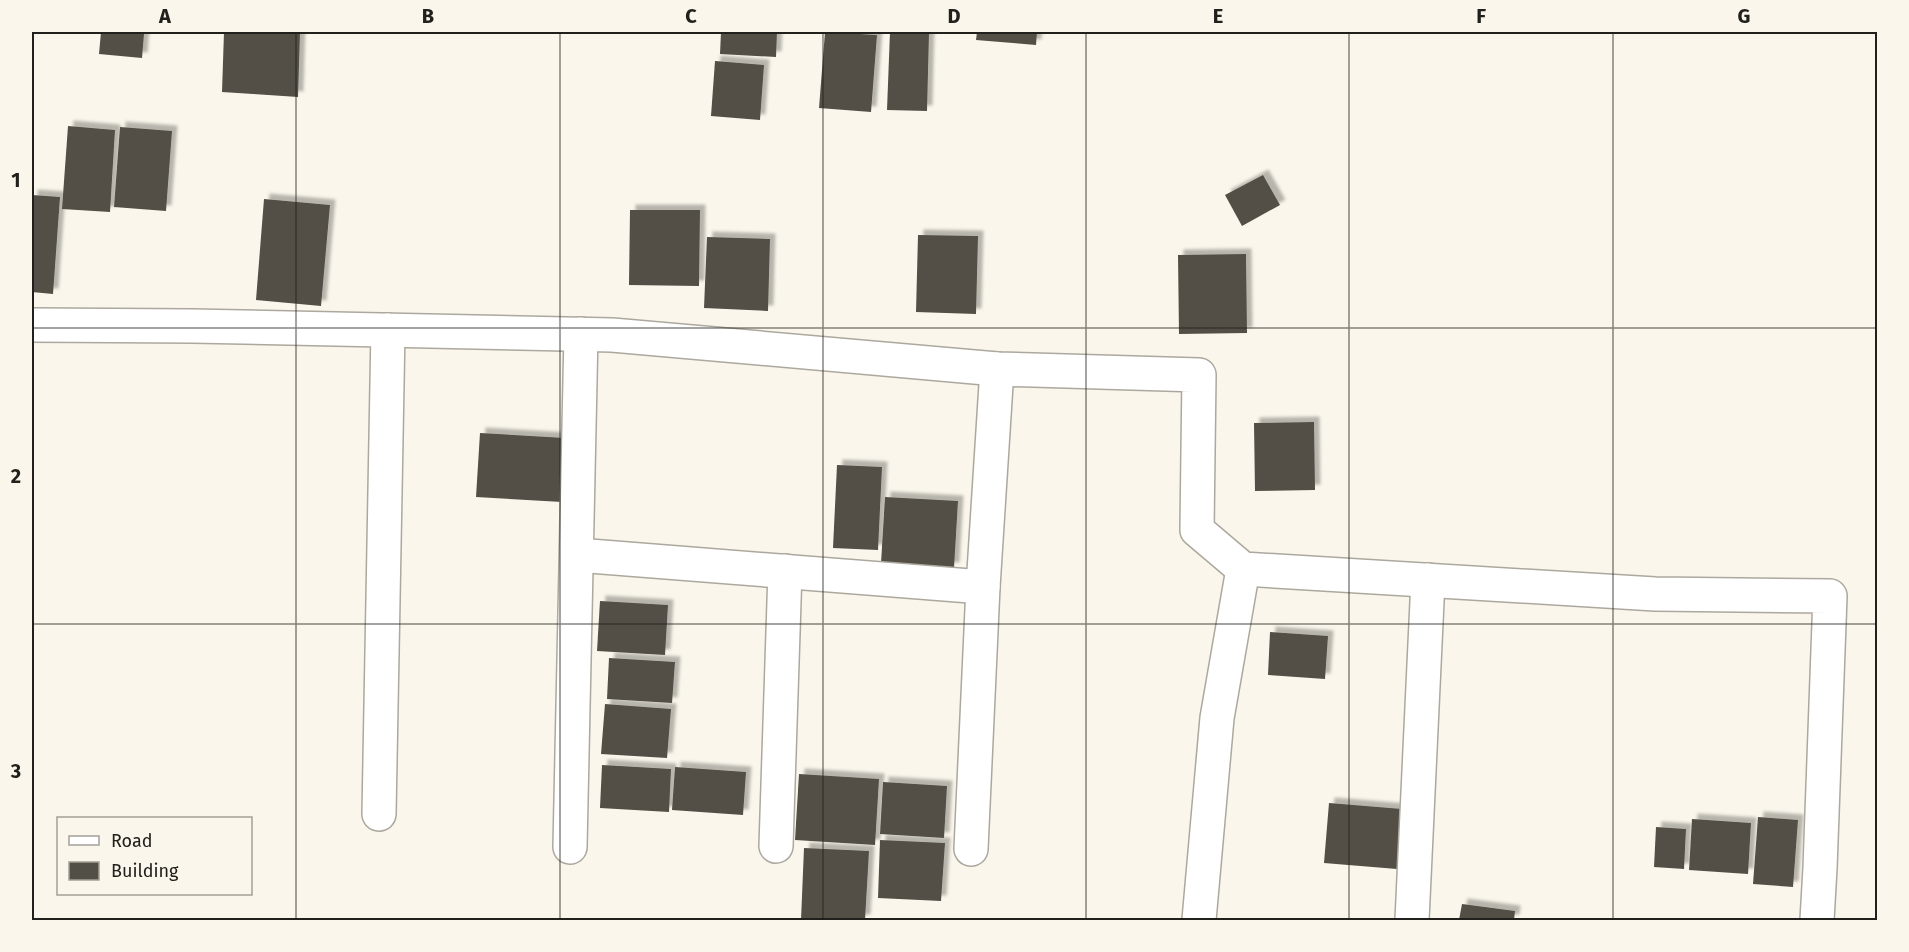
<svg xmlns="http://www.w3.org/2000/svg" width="1909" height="952" font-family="'Fira Sans',sans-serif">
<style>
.building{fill:#524f46;filter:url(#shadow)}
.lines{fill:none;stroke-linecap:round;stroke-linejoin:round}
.minor-casing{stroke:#aca89e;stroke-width:36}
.minor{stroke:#fff;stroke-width:33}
.grid{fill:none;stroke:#21201c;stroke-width:1.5;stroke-opacity:0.55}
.neatline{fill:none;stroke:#21201c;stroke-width:2}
.grid-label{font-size:20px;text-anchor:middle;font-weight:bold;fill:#21201c}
</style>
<defs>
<filter id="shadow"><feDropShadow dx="5.5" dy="-5.5" stdDeviation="1.5" flood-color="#0004"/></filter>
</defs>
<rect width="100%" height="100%" fill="#faf6eb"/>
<g class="building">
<path d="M101,32l43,2 -2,24 -43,-4z"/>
<path d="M224,32h76l-2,65 -76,-5z"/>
<path d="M721,32h56l-1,25 -56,-3z"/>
<path d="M825,32l52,3 -6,77 -52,-4z"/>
<path d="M890,32l39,1 -2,78 -40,-1z"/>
<path d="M977,32h60l-1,13 -60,-5z"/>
<path d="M715,61l49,4 -4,55 -49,-4z"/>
<path d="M68,126l47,4 -5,82 -48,-3z"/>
<path d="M120,127l52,4 -6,80 -52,-4z"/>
<path d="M1263,175l17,30 -38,21 -17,-31z"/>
<path d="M32,195l28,2 -7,97 -21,-2z"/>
<path d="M264,199l66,6 -9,101 -65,-6z"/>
<path d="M630,210h70l-1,76 -70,-1z"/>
<path d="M918,235l60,1 -2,78 -60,-2z"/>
<path d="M707,237l63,2 -2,72 -64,-3z"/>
<path d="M1246,254l1,79 -68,1 -1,-79z"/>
<path d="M1314,422l1,68 -60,1 -1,-68z"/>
<path d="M480,433l85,5 -3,64 -86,-5z"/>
<path d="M837,465l45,2 -4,83 -45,-2z"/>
<path d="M885,497l73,4 -4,67 -73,-5z"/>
<path d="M600,601l68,4 -3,50 -68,-4z"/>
<path d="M1270,632l58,4 -3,43 -57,-4z"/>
<path d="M609,658l66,4 -3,41 -65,-4z"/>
<path d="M605,704l66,5 -4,49 -66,-4z"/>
<path d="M602,765l69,4 -2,43 -69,-4z"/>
<path d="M675,767l71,5 -3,43 -71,-5z"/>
<path d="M799,774l80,5 -4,66 -80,-5z"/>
<path d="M883,782l64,4 -3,52 -64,-4z"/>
<path d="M1329,803l73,6 -5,60 -73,-6z"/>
<path d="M1758,817l40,3 -5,67 -40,-3z"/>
<path d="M1692,819l59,4 -3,51 -59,-4z"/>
<path d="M1656,827l30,2 -2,40 -30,-2z"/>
<path d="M880,840l65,3 -4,58 -63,-3z"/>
<path d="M804,848l65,3 -4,69h-64z"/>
<path d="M1462,904l53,7 -1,9h-55z"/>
</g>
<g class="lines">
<defs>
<g id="minor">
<path d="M32,325l160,1 420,9 385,34 202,6 -2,155 46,39 412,25 175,2 -10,272 -3,52"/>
<path d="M577,555l406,32"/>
<path d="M379,814l9,-484"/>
<path d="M776,846l9,-275"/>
<path d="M570,847l11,-513"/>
<path d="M971,849l12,-262 14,-218"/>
<path d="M1199,920l18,-202 26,-149"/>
<path d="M1412,920l16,-340"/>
</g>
</defs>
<use href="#minor" class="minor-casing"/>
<use href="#minor" class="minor"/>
</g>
<path class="grid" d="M296,32v888M560,32v888M823,32v888M1086,32v888M1349,32v888M1613,32v888M32,328h1846M32,624h1846"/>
<rect width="1909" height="952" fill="none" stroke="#faf6eb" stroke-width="66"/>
<rect x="57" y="817" width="195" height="78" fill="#faf6eb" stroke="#a3a098" stroke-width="1.5"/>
<rect x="69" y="836" width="30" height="9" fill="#ffffff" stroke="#a3a098" stroke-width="1.5"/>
<text x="111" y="847" font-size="18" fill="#21201c">Road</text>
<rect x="69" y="862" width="30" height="18" fill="#524f46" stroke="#a3a098" stroke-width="1.5"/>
<text x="111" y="877" font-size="18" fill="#21201c">Building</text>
<rect x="33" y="33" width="1843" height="886" class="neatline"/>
<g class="grid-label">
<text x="165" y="23">A</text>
<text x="428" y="23">B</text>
<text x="691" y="23">C</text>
<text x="954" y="23">D</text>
<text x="1218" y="23">E</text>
<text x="1481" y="23">F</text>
<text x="1744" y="23">G</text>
<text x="16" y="187">1</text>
<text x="16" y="483">2</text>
<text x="16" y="778">3</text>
</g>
</svg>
